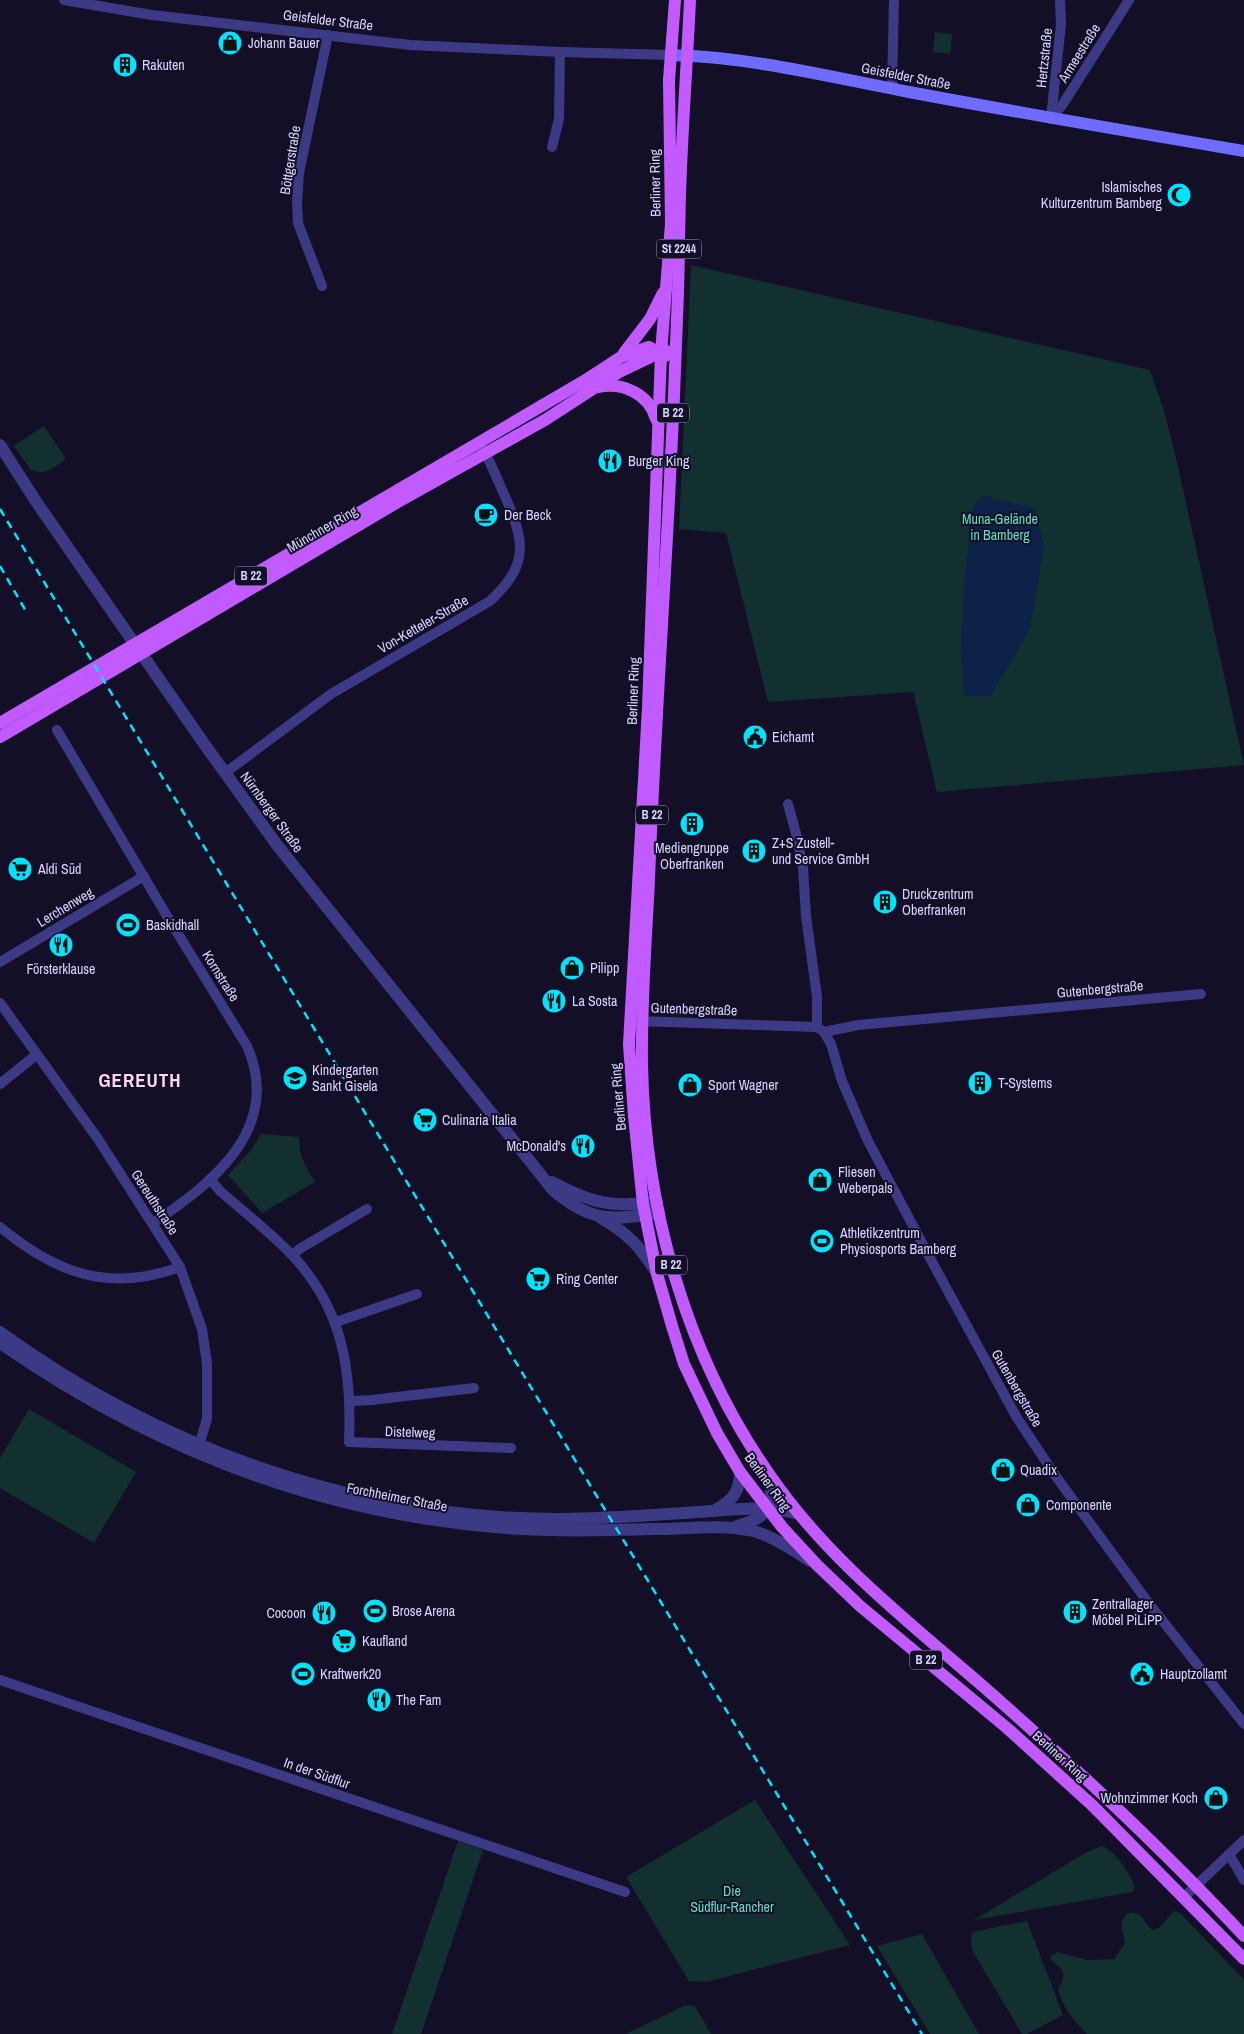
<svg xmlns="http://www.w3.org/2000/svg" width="1244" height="2034" font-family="'Archivo Narrow',sans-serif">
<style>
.green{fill:#12302f}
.water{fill:#0c2248}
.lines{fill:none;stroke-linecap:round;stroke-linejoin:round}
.minor{stroke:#3d3a85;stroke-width:10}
.tertiary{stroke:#3d3a85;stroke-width:12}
.secondary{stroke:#6f6bff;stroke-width:12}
.primary{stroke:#c25bff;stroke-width:12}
.rail{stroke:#00e5ff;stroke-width:2.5;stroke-dasharray:8 6;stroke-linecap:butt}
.labels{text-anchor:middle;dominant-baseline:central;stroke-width:4;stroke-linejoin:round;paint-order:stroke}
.shield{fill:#130f26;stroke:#9e99be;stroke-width:1}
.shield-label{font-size:12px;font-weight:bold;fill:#d9d4ff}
.street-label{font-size:14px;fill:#d9d4ff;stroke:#130f26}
.poi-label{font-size:14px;fill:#d9d4ff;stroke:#130f26;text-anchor:start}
.park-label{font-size:14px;fill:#5fe0c0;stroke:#130f26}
.district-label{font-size:19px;font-weight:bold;letter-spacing:1px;fill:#ffd6f0;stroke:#130f26}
</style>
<rect width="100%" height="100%" fill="#130f26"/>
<g class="green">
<path d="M935,32l17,2 -2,20 -17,-2z"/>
<path d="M691,265l459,105 15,44 12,48 67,303 -307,27 -24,-100 -145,10 -42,-169 -47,-4z"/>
<path d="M44,426l22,33c-11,8 -20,17 -35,11l-17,-24z"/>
<path d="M261,1134l38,3c0,18 6,30 16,45l-53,31 -34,-38 24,-26z"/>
<path d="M29,1409l107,63 -42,71 -94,-55v-30z"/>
<path d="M755,1800l95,145 -144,37 -17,-1 -63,-104z"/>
<path d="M458,1841l25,9 -62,184h-29z"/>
<path d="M1102,1846c14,5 27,27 33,41l-2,5 -159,28 113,-68z"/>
<path d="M1174,1911l6,2 64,67v54h-157c-14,-14 -24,-26 -29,-45 2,-4 5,-7 5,-12 2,-10 -10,-12 -13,-20l7,-5 30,8 27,-1 11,-16 -4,-20 5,-9c18,-6 17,10 27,16l7,-3z"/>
<path d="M1027,1921l36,94 -36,19h-5l-50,-84 -1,-10 1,-8z"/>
<path d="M922,1934l57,100h-49l-53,-88z"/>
<path d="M691,2005l5,3 15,26h-85l58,-28z"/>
</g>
<path class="water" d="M984,496l51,12 9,38 -14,83 -40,68 -26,-1 -3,-50 3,-60 9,-80z"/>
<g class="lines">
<g class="minor">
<path d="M64,0l88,15 258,30 150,7 111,3"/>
<path d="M892,88l2,-88"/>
<path d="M1051,118l10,-94 -1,-24"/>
<path d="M1051,119l12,-15 66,-104"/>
<path d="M552,147l7,-28 1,-67"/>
<path d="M322,286l-24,-63 -1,-21 2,-29 29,-138"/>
<path d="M57,730l110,186 80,130c36,82 -34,137 -94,177"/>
<path d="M225,773l106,-79 159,-93c41,-38 34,-61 14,-107 -7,-15 -13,-31 -21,-45"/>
<path d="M788,804l9,33 6,31 3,48 11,81v30"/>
<path d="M0,962l144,-86"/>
<path d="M0,1003l98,136 82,128 22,62 5,35v55l-8,26"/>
<path d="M636,1021l181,6 7,5 7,12 11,37 26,60 69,130 80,147 40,60 90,123 97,123"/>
<path d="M824,1032l34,-7 343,-31"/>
<path d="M0,1084l36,-29"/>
<path d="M210,1179l10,12c24,21 50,41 72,64 51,54 60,116 57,187l162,6"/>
<path d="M0,1227c56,46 108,66 180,40"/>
<path d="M292,1255l9,-7 66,-39"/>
<path d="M336,1322l81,-28"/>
<path d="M351,1401l21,-1 102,-12"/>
<path d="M0,1680l625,212"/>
<path d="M1229,1854l15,26"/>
<path d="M1184,1897l60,-57"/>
</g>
<g class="tertiary">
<path d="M0,445l35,55 90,130 80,115 72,100 276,345c38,33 59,30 106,23"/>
<path d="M552,1182c39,21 62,27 105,19"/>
<path d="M601,1218c28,16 38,28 56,55"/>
<path d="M0,1332c161,117 359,187 559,187 47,0 93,-4 139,-7 38,-2 63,-8 101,2"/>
<path d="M0,1343c141,98 294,161 465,181 62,8 126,7 189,5 32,0 67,-5 99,2 18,4 42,20 57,30"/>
<path d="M717,1509c16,-9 23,-18 23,-37"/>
<path d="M737,1526c30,-8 37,-17 33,-49"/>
</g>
<path class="secondary" d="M671,55c81,2 159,22 238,37 112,21 223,40 335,59"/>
<g class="primary">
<path d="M675,0l-6,80 2,144 -10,129 -13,355 -19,336 5,72 9,88 14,70 15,52 12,38 33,69 23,39 42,55 35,38 43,41 147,122 85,77 152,154"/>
<path d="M690,0c-3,65 -8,130 -10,195 -1,33 -1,66 -2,98 -3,87 -7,174 -12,261 -6,109 -13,217 -17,326 -3,61 -8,123 -7,185 3,144 44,290 127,409 57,84 140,148 216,214 90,79 177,160 259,248"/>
<path d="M624,353l26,-34 13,-26"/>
<path d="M599,387c24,-5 50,7 57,32"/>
<path d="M0,723l584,-342 37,-24 28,-10 16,9"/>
<path d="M0,737l396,-234 149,-83 74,-48 46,-22"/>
</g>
<g class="rail">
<path d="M0,509l922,1525"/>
<path d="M0,566l27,47"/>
</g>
</g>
<defs>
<symbol id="shop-disc" viewBox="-11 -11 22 22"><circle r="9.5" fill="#00e5ff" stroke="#130f26"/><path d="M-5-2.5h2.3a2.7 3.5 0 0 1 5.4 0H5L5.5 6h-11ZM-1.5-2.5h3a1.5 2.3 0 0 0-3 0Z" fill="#111"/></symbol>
<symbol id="building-disc" viewBox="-11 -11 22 22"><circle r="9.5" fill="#00e5ff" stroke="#130f26"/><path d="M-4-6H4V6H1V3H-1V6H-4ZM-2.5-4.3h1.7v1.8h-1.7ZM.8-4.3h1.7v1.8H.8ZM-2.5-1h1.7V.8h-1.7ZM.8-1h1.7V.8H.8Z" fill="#111"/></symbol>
<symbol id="mosque-disc" viewBox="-11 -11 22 22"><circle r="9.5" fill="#00e5ff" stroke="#130f26"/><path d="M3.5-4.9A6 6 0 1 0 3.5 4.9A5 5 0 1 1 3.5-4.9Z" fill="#111"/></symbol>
<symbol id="restaurant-disc" viewBox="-11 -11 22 22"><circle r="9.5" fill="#00e5ff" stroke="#130f26"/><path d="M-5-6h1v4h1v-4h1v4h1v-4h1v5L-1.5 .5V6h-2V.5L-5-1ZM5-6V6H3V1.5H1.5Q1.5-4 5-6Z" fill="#111"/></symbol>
<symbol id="cafe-disc" viewBox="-11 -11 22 22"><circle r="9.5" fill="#00e5ff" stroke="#130f26"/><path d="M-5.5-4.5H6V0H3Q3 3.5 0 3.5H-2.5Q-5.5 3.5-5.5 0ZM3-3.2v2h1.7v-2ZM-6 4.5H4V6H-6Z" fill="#111"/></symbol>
<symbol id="civic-disc" viewBox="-11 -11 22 22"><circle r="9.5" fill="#00e5ff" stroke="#130f26"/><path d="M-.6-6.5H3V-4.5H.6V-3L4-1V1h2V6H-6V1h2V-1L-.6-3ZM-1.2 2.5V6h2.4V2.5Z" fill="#111"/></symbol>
<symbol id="supermarket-disc" viewBox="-11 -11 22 22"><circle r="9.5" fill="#00e5ff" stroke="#130f26"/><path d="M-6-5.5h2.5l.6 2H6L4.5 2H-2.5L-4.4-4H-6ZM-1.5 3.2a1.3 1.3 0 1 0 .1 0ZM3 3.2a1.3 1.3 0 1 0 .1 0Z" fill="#111"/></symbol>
<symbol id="stadium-disc" viewBox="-11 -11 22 22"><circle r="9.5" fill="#00e5ff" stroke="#130f26"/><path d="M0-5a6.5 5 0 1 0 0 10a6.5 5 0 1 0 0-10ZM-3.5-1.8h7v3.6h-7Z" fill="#111"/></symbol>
<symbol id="school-disc" viewBox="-11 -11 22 22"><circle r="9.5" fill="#00e5ff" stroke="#130f26"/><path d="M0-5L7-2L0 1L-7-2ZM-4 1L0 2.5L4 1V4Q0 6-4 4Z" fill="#111"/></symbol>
</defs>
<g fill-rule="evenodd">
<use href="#shop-disc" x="216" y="29" width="28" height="28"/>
<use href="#building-disc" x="111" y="51" width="28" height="28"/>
<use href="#mosque-disc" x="1165" y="181" width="28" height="28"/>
<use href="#restaurant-disc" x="596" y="447" width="28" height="28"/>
<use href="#cafe-disc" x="472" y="501" width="28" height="28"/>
<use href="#civic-disc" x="741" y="723" width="28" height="28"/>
<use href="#building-disc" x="678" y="810" width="28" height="28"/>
<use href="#building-disc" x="740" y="837" width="28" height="28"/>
<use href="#supermarket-disc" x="6" y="855" width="28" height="28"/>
<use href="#building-disc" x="871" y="888" width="28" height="28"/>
<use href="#stadium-disc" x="114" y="911" width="28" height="28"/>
<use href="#restaurant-disc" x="47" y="931" width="28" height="28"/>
<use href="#shop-disc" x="558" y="954" width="28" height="28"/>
<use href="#restaurant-disc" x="540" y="987" width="28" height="28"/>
<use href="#school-disc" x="281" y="1064" width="28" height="28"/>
<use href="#building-disc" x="966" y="1069" width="28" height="28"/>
<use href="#shop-disc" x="676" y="1071" width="28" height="28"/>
<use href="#supermarket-disc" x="411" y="1106" width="28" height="28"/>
<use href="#restaurant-disc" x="569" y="1132" width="28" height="28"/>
<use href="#shop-disc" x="806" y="1166" width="28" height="28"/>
<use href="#stadium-disc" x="808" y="1227" width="28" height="28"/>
<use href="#supermarket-disc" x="524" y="1265" width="28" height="28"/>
<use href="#shop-disc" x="989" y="1456" width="28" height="28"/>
<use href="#shop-disc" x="1014" y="1491" width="28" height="28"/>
<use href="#stadium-disc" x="361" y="1597" width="28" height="28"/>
<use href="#building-disc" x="1061" y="1598" width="28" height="28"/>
<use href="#restaurant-disc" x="310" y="1599" width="28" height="28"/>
<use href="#supermarket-disc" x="330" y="1627" width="28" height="28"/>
<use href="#stadium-disc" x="289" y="1660" width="28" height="28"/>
<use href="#civic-disc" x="1128" y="1660" width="28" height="28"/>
<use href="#restaurant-disc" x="365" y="1686" width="28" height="28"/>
<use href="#shop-disc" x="1202" y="1784" width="28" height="28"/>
</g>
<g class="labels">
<g class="shield">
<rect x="656.5" y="239.5" width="45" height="19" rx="4"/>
<rect x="657" y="403.5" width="32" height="19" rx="4"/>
<rect x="235" y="566.5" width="32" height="19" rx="4"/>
<rect x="636" y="805.5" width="32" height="19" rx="4"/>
<rect x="655" y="1255.5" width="32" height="19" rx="4"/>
<rect x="910" y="1650.5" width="32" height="19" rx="4"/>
</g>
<g class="shield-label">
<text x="679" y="249">St 2244</text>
<text x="673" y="413">B 22</text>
<text x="251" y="576">B 22</text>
<text x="652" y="815">B 22</text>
<text x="671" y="1265">B 22</text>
<text x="926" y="1660">B 22</text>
</g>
<g class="street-label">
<text transform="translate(328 20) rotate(7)">Geisfelder Straße</text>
<text transform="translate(1079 53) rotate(-58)">Armeestraße</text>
<text transform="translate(1044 58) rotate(-84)">Hertzstraße</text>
<text transform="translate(906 76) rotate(11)">Geisfelder Straße</text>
<text transform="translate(290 160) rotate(-81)">Böttgerstraße</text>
<text transform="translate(655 183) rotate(-91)">Berliner Ring</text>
<text transform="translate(322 529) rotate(-30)">Münchner Ring</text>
<text transform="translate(423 624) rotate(-30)">Von-Ketteler-Straße</text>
<text transform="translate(633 691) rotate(-88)">Berliner Ring</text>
<text transform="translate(272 812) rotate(54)">Nürnberger Straße</text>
<text transform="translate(65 907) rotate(-31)">Lerchenweg</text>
<text transform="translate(221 976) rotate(58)">Kornstraße</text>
<text transform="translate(1100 989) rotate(-5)">Gutenbergstraße</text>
<text transform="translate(694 1009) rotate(2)">Gutenbergstraße</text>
<text transform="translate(618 1097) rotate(-95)">Berliner Ring</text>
<text transform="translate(155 1202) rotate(57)">Gereuthstraße</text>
<text transform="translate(1017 1388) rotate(60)">Gutenbergstraße</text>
<text transform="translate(410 1432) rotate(2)">Distelweg</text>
<text transform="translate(768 1482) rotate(54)">Berliner Ring</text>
<text transform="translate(397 1497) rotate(11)">Forchheimer Straße</text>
<text transform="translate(1060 1756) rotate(42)">Berliner Ring</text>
<text transform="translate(317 1773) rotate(19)">In der Südflur</text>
</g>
<g class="poi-label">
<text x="248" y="43">Johann Bauer</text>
<text x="142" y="65">Rakuten</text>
<text x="1162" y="187" text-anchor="end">Islamisches<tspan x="1162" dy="16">Kulturzentrum Bamberg</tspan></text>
<text x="628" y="461">Burger King</text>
<text x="504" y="515">Der Beck</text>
<text x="772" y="737">Eichamt</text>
<text x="772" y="843">Z+S Zustell-<tspan x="772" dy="16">und Service GmbH</tspan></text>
<text x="692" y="848" text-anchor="middle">Mediengruppe<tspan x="692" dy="16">Oberfranken</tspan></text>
<text x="38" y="869">Aldi Süd</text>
<text x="902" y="894">Druckzentrum<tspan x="902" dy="16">Oberfranken</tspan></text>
<text x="146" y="925">Baskidhall</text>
<text x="590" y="968">Pilipp</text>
<text x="61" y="969" text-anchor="middle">Försterklause</text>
<text x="572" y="1001">La Sosta</text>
<text x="312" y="1070">Kindergarten<tspan x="312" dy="16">Sankt Gisela</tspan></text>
<text x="998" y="1083">T-Systems</text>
<text x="708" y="1085">Sport Wagner</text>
<text x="442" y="1120">Culinaria Italia</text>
<text x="566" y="1146" text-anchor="end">McDonald's</text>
<text x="838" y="1172">Fliesen<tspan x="838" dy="16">Weberpals</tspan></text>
<text x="840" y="1233">Athletikzentrum<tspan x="840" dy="16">Physiosports Bamberg</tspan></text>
<text x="556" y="1279">Ring Center</text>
<text x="1020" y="1470">Quadix</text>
<text x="1046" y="1505">Componente</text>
<text x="1092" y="1604">Zentrallager<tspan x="1092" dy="16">Möbel PiLiPP</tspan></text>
<text x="392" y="1611">Brose Arena</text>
<text x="306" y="1613" text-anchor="end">Cocoon</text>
<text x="362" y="1641">Kaufland</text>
<text x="320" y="1674">Kraftwerk20</text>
<text x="1160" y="1674">Hauptzollamt</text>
<text x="396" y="1700">The Fam</text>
<text x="1198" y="1798" text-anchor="end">Wohnzimmer Koch</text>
</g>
<g class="park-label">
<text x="1000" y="519">Muna-Gelände<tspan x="1000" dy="16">in Bamberg</tspan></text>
<text x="732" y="1891">Die<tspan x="732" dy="16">Südflur-Rancher</tspan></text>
</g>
<g class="district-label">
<text x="140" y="1080">GEREUTH</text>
</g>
</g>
</svg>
